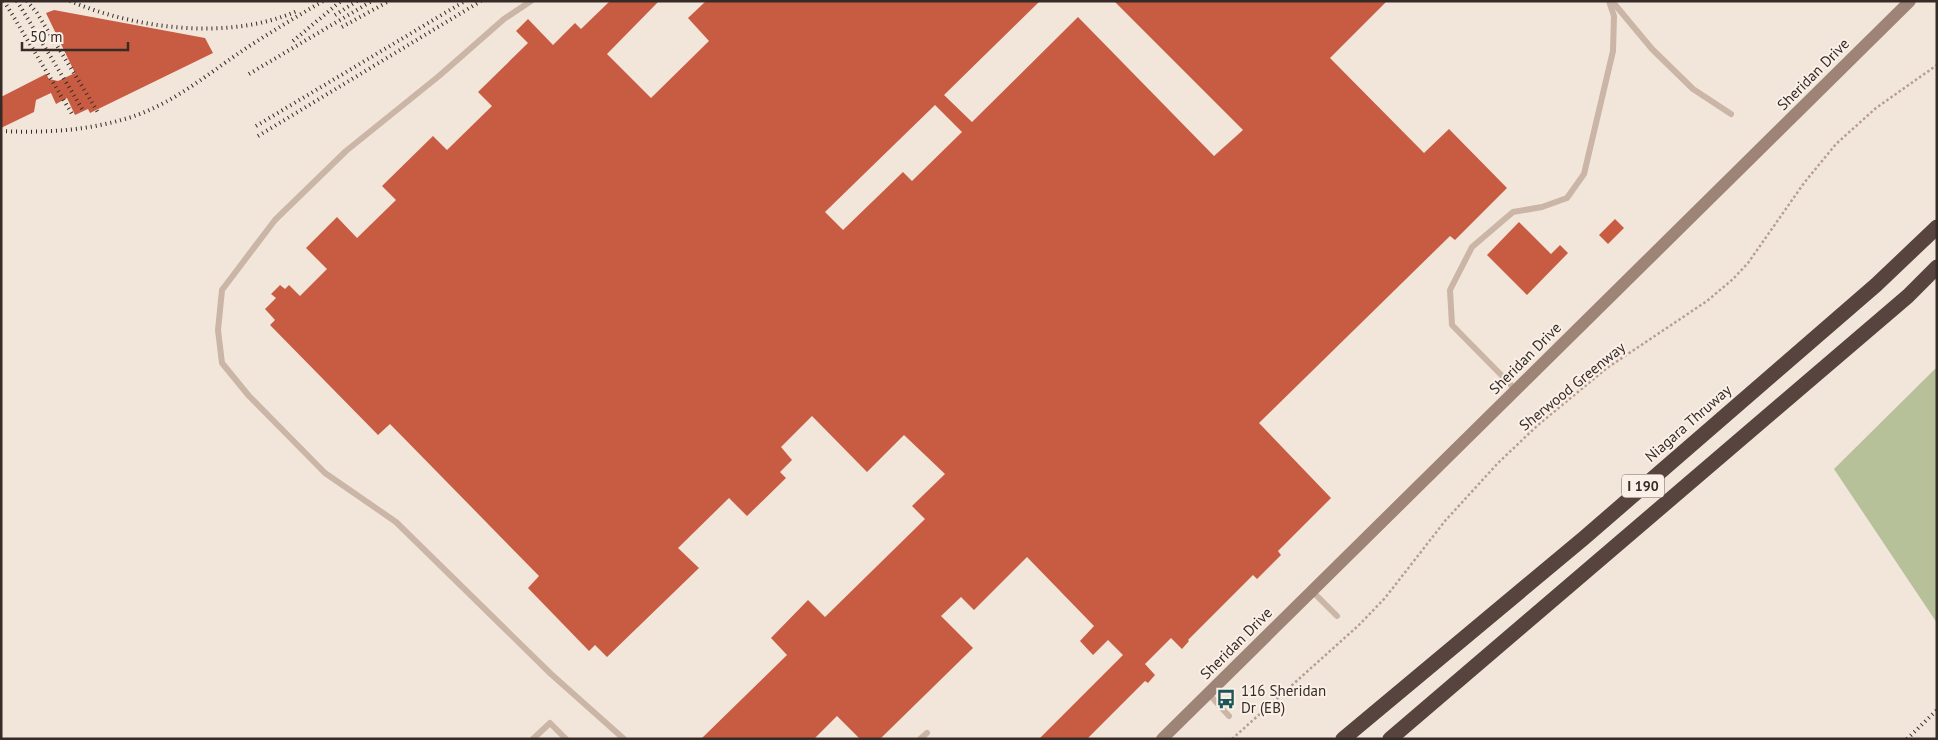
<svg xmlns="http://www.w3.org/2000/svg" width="1938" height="740" font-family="'PT Sans',sans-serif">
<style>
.green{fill:#b6c19a}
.building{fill:#c85c43;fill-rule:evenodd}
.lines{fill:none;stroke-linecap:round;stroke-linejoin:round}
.path{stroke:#b69e90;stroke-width:2.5;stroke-dasharray:2.5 2.5;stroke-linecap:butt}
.service{stroke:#cab5a6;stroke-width:6}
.secondary{stroke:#9e8377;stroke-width:12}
.motorway{stroke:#57443e;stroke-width:15}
.rail{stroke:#362b27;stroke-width:4;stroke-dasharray:1 4;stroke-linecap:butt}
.labels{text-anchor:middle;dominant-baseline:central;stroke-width:4;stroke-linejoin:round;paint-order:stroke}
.shield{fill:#faf0e7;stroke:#716661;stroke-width:1}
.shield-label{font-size:14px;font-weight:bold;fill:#362b27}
.street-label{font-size:15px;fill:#362b27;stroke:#faf0e7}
.poi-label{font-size:15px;fill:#362b27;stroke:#faf0e7;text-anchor:start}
</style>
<rect width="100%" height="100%" fill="#f2e6da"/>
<path class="green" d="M1937,367v256l-103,-154z"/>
<g class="building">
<path d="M610,1h49l-52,53 44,44 58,-57 -21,-23 18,-17h334l-96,94 28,27 106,-105 136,139 29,-26 -129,-129h273l-57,57 94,95 25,-24 58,59 -52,52 -5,-4 -191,187 72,75 -53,53 3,4 -24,24 -4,-4 -65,65 1,1 -7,8 -11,-11 -26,26 10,11 -7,8 -3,-2 -58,58h-48l84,-84 -15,-15 -15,15 -13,-14 14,-15 -67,-69 -53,53 -13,-13 -20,19 32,32 -93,91h-20l-23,-23 -23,23h-113l86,-84 -16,-17 37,-38 17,17 100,-98 -13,-13 33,-32 -41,-39 -37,37 -55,-56 -31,31 11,13 -12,12 6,6 -39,38 -18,-18 -51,50 21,20 -92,89 -12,-12 -6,6 -61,-63 11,-12 -149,-152 -12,11 -108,-110 5,-5 -10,-11 11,-11 -5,-4 9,-9 5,4 4,-4 11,11 27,-27 -21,-21 31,-31 20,21 39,-38 -14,-14 51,-50 14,14 45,-44 -14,-14 50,-49 -12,-12 12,-12 25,26 22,-22 6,6zM935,105l27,27 -50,49 -9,-9 -60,58 -18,-18z"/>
<path d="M54,10l151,28 8,15 -123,60 -2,-4 -13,6 -8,-17 -11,6 -5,-11 -15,7 -2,12 -33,16v-31l45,-23 3,5 9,2 17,-8 -29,-60z"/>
<path d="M1615,219l9,9 -16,16 -9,-9z"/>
<path d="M1519,222l32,32 9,-9 8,8 -41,42 -40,-40z"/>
</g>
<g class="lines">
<path class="path" d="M1232,739l127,-114 26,-27 60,-77 53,-58 40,-38 69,-57 100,-67 26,-22 15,-16 56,-80 32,-39 40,-36 61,-43"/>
<g class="service">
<path d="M531,1l-27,18 -65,57 -93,75 -71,69 -53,70 -4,40 4,33 27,33 76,77 71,49 155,152 73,65"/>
<path d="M1612,1l40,48 41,40 38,25"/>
<path d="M1516,390l-64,-65 -2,-35 22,-43 41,-35 29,-5 25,-9 17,-24 29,-123 1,-35 -5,-15"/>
<path d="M1312,591l25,25"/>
<path d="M1208,693l21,23"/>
<path d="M533,739l17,-16 16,16"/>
<path d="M920,739l7,-6"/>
</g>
<path class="secondary" d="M1162,739l748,-738"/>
<g class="motorway">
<path d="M1343,739l241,-201 292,-253 61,-58"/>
<path d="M1390,739l518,-443 29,-29"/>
</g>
<g class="rail">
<path d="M4,1l68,113"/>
<path d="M17,1l67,111"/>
<path d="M27,1l10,12 62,101"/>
<path d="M70,1c67,28 159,40 227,10"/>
<path d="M335,15l22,-14"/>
<path d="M342,27l47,-26"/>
<path d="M293,41l48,-40"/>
<path d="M249,74l123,-73"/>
<path d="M256,126l209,-125"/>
<path d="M1,131c42,2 83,0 124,-12 45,-13 80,-43 117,-68 27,-18 54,-34 81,-50"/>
<path d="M258,136l223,-135"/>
<path d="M1907,739l30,-29"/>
</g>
</g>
<defs>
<symbol id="bus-bare" viewBox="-9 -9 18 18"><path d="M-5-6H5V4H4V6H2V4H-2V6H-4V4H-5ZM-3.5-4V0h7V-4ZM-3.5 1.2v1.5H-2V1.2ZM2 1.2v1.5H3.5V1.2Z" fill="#1c5758" stroke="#faf0e7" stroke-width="2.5" paint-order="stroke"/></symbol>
</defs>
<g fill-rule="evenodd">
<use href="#bus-bare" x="1212" y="685" width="28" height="28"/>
</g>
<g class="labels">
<rect class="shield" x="1622" y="474.5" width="42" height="23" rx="4"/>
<g class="shield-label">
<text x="1643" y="486">I 190</text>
</g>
<g class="street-label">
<text transform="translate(1813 74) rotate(-45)">Sheridan Drive</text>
<text transform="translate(1525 358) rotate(-45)">Sheridan Drive</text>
<text transform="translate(1572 386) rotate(-39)">Sherwood Greenway</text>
<text transform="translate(1688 423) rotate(-41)">Niagara Thruway</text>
<text transform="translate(1236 643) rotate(-45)">Sheridan Drive</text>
</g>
<g class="poi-label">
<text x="1241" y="690">116 Sheridan<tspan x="1241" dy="17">Dr (EB)</tspan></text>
</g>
</g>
<rect width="1938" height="740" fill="none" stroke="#362b27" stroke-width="5"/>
<path d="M22 42v8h106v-8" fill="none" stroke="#362b27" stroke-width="2.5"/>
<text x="30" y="42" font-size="15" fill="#362b27" stroke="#faf0e7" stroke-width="4" paint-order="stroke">50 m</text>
</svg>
